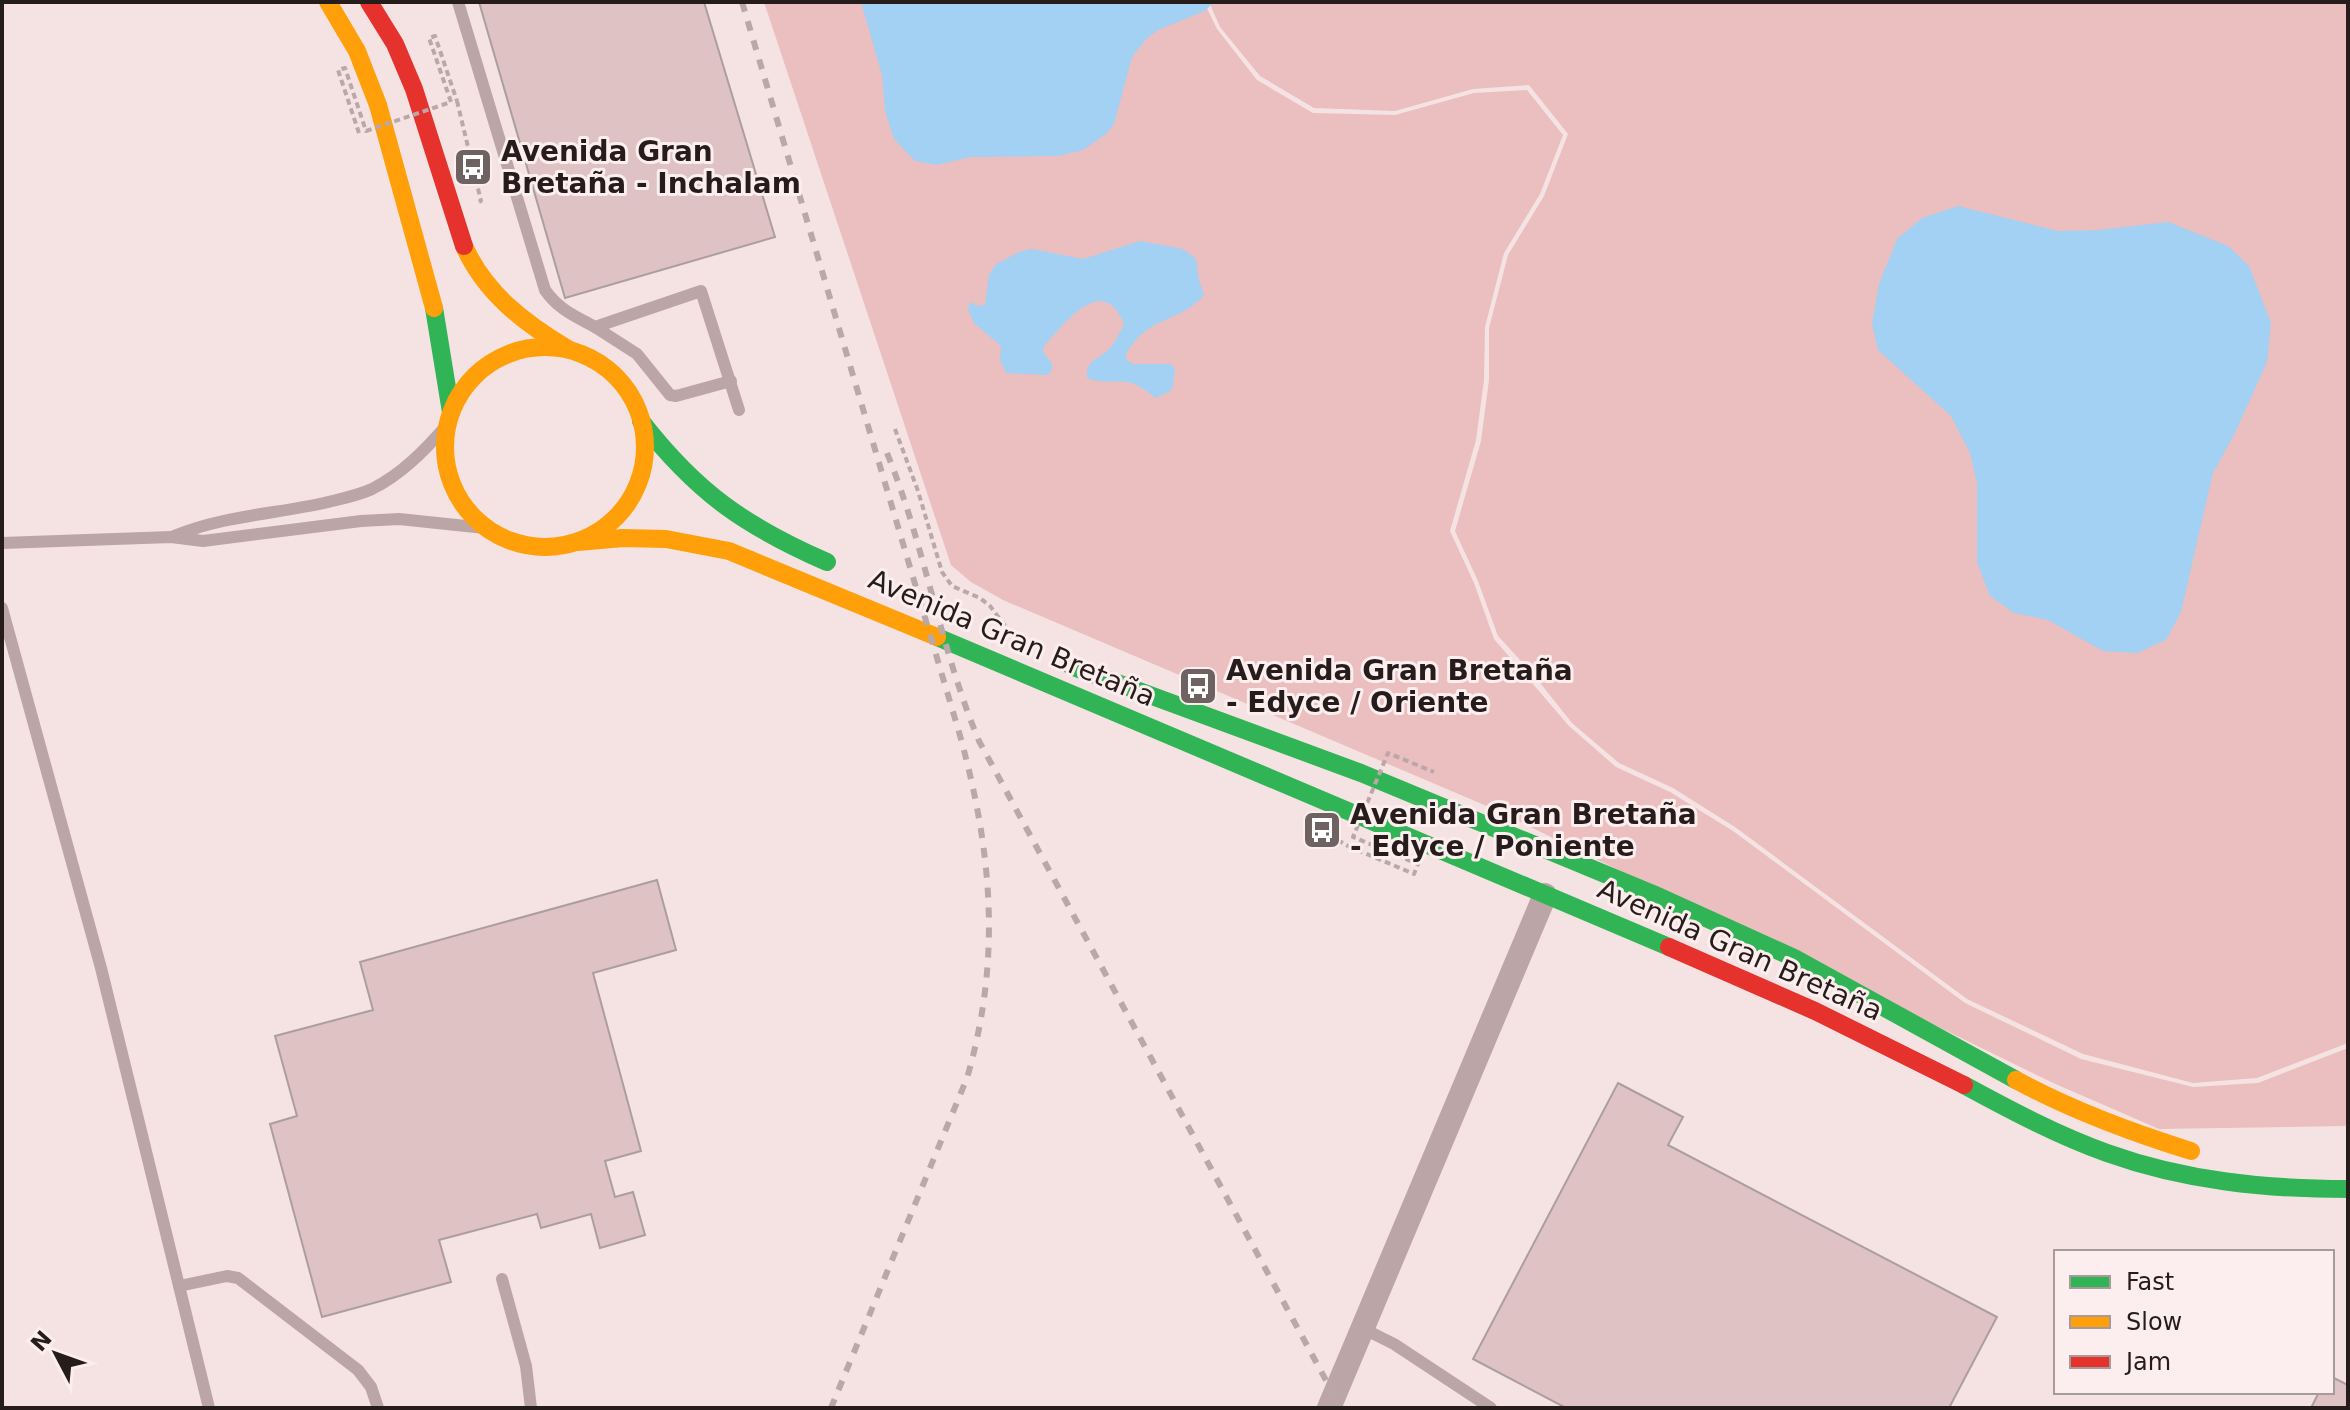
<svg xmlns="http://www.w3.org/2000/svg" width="2350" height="1410" font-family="'DejaVu Sans',sans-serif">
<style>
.green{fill:#ebbebf}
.water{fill:#a2d1f3}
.building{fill:#dec2c4;stroke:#ac9e9e;stroke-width:2}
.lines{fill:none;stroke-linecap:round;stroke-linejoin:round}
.path{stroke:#baa8a8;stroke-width:4;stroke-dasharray:6 4;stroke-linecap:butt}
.lane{stroke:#bba5a6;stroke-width:12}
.street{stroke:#bba5a6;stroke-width:24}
.fast{stroke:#30b455;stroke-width:18}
.slow{stroke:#ff9f0a;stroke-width:18}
.jam{stroke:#e5322d;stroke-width:18}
.rail{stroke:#b9a8a8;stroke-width:6;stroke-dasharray:10 10;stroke-linecap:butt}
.path-bridge{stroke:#baa8a8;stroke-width:4;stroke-dasharray:6 4;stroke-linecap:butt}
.labels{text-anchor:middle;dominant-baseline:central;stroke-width:6;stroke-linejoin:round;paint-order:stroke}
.poi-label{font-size:28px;font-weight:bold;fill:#271c1c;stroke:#fceeee;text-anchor:start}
.street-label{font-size:28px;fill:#271c1c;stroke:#fceeee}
</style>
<rect width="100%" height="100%" fill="#f5e3e3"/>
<g class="green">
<path d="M764,2h440l13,27 40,51 56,33 82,2 79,-22 53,-3 36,45 -23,59 -36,59 -19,74 -1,53 -8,60 -26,91 24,52 20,56 75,87 47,41 54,25 63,39 232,172 116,56 112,28 65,-4 90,-35v78l-189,3 -108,-47 -555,-272 -493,-210 -32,-18 -20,-17z"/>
<path d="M1209,2h1139v1041l-91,35 -64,5 -110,-29 -116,-55 -232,-172 -62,-39 -54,-25 -47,-40 -39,-49 -35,-38 -20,-55 -23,-50 26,-90 8,-61v-52l19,-73 36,-59 24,-62 -39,-49 -56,4 -78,22 -81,-3 -54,-32 -40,-49z"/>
</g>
<g class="water">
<path d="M861,2h353l-9,9 -45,18 -13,9 -15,19 -18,67 -8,10 -23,16 -25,6 -87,1 -35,8 -21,-4 -21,-22 -9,-28 -3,-36z"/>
<path d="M1958,206l100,25 40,-1 70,-8 60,24 21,20 22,57 -4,39 -32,71 -22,40 -32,139 -15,28 -29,13 -34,-2 -55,-31 -34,-7 -24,-17 -13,-34v-79l-7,-30 -19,-37 -73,-66 -6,-26 7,-40 18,-45 25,-21z"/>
<path d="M1140,241l43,8 13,10 3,21 5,15c-25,29 -55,19 -78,59l1,6 6,4h38l4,6 -3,20 -16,8c-8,-6 -19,-15 -30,-16 -12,-1 -27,1 -39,-4 -2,-19 14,-19 23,-30 6,-7 10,-16 14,-24 -21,-53 -60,0 -80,22l-1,6 9,11v7l-5,5 -41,-2 -6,-13 1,-14 -27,-23 -6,-13 2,-8 7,4 8,-1 4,-30 4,-7 5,-5 21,-11 13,-3 51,10z"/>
</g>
<g class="building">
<path d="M479,2h225l71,235 -210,61z"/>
<path d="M657,880l19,70 -83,23 48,178 -36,10 10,36 18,-5 12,43 -45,13 -9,-34 -50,14 -4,-14 -98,26 12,42 -129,35 -52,-193 27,-8 -22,-80 98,-26 -13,-48z"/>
<path d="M1618,1083l65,34 -15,28 329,172 -48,91h-383l-93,-49z"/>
<path d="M2332,1377l16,8v23h-37l8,-16h13z"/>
</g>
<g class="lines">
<g class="path">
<path d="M457,101l24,100 -2,1"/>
<path d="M895,429l23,62 24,81 10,14 28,12 10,8 16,21 4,11"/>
<path d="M1329,835l19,11"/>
</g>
<g class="lane">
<path d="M458,2l87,288c13,19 30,26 50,37l106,-36 38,119"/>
<path d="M595,327l42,27 33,41 6,1 55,-15"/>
<path d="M174,536c48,-20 100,-22 150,-33 16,-4 33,-7 48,-14 30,-15 53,-39 75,-64"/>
<path d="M2,543l169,-6 32,4 158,-20 38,-2 86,9"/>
<path d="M2,608l99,360 108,440"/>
<path d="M502,1279l24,87 5,42"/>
<path d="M179,1286l48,-10 11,2 120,92 13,17 7,21"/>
<path d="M1364,1329l30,15 97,64"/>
</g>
<path class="street" d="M1329,1408l216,-513"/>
<g class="fast">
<path d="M434,308l17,104"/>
<path d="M641,421c56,72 104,105 186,141"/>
<path d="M937,637l732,310"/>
<path d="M1071,666l290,107 292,121 141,64 222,122"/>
<path d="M1964,1085c46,25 93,50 143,68 78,28 159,36 241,36"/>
</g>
<g class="slow">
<path d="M328,2l29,49 21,54 56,203"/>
<path d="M464,246c21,47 60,77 104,103"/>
<circle cx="545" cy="447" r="100"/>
<path d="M578,542l45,-4 43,1 63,12 208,86"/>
<path d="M2016,1080c57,31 114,52 175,71"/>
</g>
<g class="jam">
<path d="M369,2l26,42 19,45 50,157"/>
<path d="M1669,947l146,64 149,74"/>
</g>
<g class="rail">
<path d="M742,2l217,730c33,118 43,226 8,346l-136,330"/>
<path d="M887,453c38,93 53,195 92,288l362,667"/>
</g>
<g class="path-bridge">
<path d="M359,133l-21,-63 7,-2 21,63 85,-29 -22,-64 6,-2 22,65"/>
<path d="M1348,846l66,28 4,-10 -65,-27 35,-84 46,19"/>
</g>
</g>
<defs>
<symbol id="bus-square" viewBox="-11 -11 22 22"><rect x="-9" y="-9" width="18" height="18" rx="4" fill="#6f6262" stroke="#fceeee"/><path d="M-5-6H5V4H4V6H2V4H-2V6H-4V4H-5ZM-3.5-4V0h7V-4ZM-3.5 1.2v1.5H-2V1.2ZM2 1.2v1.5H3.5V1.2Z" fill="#fff"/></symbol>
</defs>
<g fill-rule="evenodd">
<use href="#bus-square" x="451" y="145" width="44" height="44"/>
<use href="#bus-square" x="1176" y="664" width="44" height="44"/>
<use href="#bus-square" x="1300" y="808" width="44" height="44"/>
</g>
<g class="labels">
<g class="poi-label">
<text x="501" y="151">Avenida Gran<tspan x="501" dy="32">Bretaña - Inchalam</tspan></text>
<text x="1226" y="670">Avenida Gran Bretaña<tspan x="1226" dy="32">- Edyce / Oriente</tspan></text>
<text x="1350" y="814">Avenida Gran Bretaña<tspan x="1350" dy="32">- Edyce / Poniente</tspan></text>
</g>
<g class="street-label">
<text transform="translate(1012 638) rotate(23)">Avenida Gran Bretaña</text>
<text transform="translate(1740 950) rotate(24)">Avenida Gran Bretaña</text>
</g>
</g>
<rect width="2350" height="1410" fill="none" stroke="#271c1c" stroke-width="8"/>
<rect x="2054" y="1250" width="280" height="144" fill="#fceeee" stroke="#a79a9a" stroke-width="2"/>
<rect x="2070" y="1276" width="40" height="12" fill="#30b455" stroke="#a79a9a" stroke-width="2"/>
<text x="2126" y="1290" font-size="24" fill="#271c1c">Fast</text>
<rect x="2070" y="1316" width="40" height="12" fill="#ff9f0a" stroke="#a79a9a" stroke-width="2"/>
<text x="2126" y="1330" font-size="24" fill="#271c1c">Slow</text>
<rect x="2070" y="1356" width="40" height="12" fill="#e5322d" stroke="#a79a9a" stroke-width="2"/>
<text x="2126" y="1370" font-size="24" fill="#271c1c">Jam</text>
<g transform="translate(56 1354) rotate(311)" stroke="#fceeee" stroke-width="6" paint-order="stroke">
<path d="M0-6L14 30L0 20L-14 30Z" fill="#271c1c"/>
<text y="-12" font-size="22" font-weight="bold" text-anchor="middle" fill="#271c1c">N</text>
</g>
</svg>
